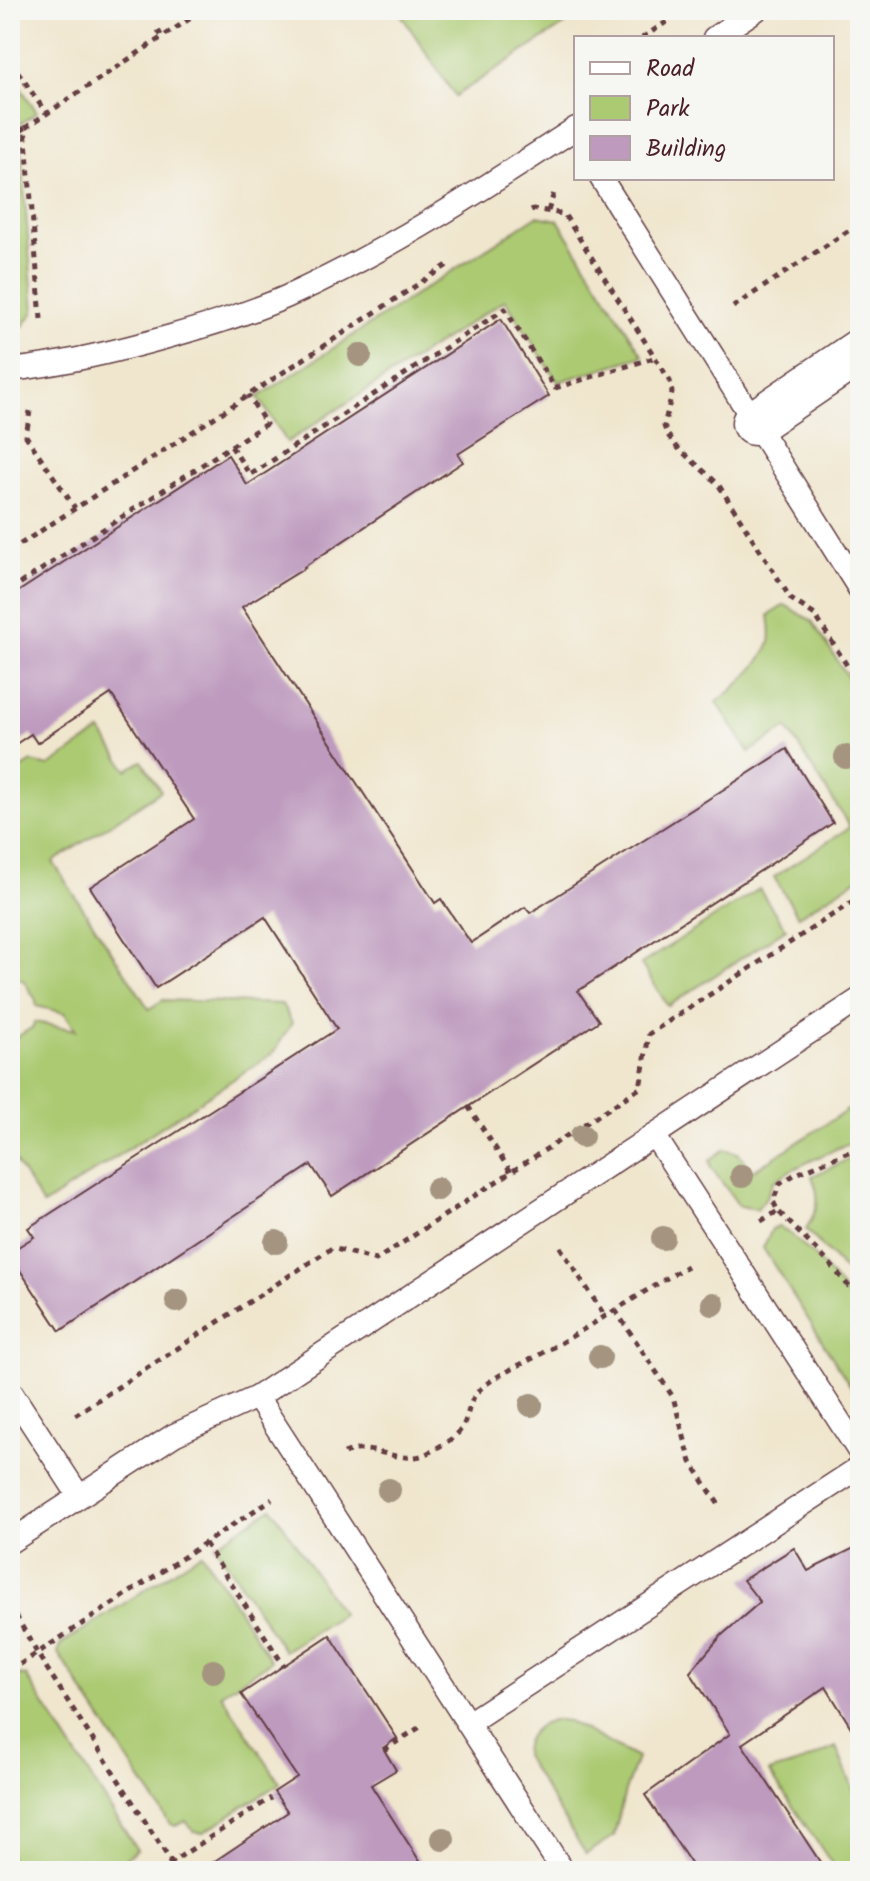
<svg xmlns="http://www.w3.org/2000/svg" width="870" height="1881" font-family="Kalam,sans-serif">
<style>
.green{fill:#abca72;stroke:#7a744e;stroke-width:2}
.building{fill:#bd9abe}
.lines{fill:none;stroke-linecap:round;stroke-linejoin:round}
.service-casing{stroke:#633d43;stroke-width:25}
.minor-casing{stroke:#633d43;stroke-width:47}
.path{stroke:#633d43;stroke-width:5;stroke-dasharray:6 6;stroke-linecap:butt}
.service{stroke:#fff;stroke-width:22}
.minor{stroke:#fff;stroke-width:44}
.tree{fill:#a59580}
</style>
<rect width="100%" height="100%" fill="#f6f6f2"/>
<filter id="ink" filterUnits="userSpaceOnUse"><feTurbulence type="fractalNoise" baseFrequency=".0125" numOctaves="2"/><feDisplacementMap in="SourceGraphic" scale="16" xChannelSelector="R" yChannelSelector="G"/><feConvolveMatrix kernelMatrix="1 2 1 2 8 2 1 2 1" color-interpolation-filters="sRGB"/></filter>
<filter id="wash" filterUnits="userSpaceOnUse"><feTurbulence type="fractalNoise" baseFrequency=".006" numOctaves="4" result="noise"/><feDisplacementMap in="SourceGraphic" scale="32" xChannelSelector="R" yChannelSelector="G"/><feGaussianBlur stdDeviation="1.8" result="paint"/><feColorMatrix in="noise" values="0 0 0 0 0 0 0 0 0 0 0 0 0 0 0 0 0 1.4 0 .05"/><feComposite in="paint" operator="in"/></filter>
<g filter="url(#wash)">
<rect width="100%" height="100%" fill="#f0e6ce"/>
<g class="green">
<path d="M398,10h189l-132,86z"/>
<path d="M10,72l27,40 -27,19z"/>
<path d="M21,150l13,162 -11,14 -13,1v-176z"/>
<path d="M537,216l21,4 85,136 -85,26 -53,-82 -218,142 -29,-45z"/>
<path d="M785,605l27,16 48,75v181l-62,39 -24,-39 76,-50 -63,-99 -38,24 -32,-50c18,-13 46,-39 53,-60 2,-9 0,-18 -1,-27z"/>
<path d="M101,731l26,39 15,-9 19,30 -108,71 96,147 14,-9 119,4 10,19 -19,30 -230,152 -33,-52v-112l23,-14 1,-5 42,8 -11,-17 -29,-7v-6l-13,-20 -13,-4v-200l22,-14 17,4z"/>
<path d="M759,889l27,40 -118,77 -27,-42z"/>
<path d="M860,1102v37l-20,8 -49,23 -18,12 -6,14 -10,13 -18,-3 -28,-39 -1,-7 15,-11 13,4 15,18z"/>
<path d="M860,1154v133l-54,-58c13,-22 15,-29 6,-53z"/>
<path d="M779,1226c32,22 56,53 79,84l-4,16 6,10v65l-97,-153 9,-19z"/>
<path d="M272,1508l70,106 -58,37 -69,-106z"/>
<path d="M202,1553l69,108 -50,33 59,89 -78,50 -9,-2 -7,-10 -10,5 -6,-2 -112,-171 2,-8z"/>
<path d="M18,1675l8,1 111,174 -11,8 8,13h-124v-191z"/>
<path d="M556,1720l12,1 69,37 -12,33 -11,45 -28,18 -62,-99c0,-21 13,-31 32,-35z"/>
<path d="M836,1747l24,59v65h-23l-68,-99 33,-10z"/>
</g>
<g id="blocks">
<g class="building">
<path d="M501,319l48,77 -91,58 5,8 -159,105 1,1 -63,39 193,296 6,-4 30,44 54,-36 5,6 257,-164 46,74 -255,168 21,30 -267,175 -21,-31 -251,166 -50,-76v-3l24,-15 -6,-9 309,-199 -72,-112 -109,71 -66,-101 104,-68 -83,-125 -74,49 -6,-9 -21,14v-151l218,-142 19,30z"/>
<path d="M860,1545v197l-34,-55 -84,57 84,127h-130l-51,-76 85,-61 -40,-62 32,-37 38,-33 -17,-22 51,-32 14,23z"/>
<path d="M330,1635l67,103 -14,10 13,22 -25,15 55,86h-226l88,-59 -14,-20 23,-15 -56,-83z"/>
</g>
</g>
</g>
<g filter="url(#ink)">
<use href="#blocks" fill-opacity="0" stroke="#633d43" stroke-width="2"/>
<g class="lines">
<defs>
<g id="service">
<path d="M714,38l42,-28"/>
<path d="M601,178l259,412"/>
<path d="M10,370c54,-6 108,-19 161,-34 39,-11 78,-23 115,-39 102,-46 197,-108 290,-169"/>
<path d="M654,1135l206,318"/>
<path d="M10,1390l69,106"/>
<path d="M257,1397l306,474"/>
<path d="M10,1542l164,-107 83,-38 603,-398"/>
<path d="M468,1723l392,-256"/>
</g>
<path id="minor" d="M754,423l106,-72"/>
</defs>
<use href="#service" class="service-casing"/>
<use href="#minor" class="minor-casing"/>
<g class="path">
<path d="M158,30l4,7"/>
<path d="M642,38l35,-23"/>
<path d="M10,63l4,3 32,47"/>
<path d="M10,137l15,-9"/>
<path d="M531,210l2,-1 31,5 106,167 2,12 -8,33 3,8 10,13 41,37 73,115 24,16 45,71"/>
<path d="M548,211l6,-18"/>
<path d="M733,307l127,-84"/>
<path d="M41,319l-16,-191 178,-118"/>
<path d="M30,411l-4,25 49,72"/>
<path d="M231,446l35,-22 -18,-29"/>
<path d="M10,551l439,-287"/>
<path d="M10,590l221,-144 19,29 255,-166 50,79 99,-30"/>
<path d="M468,1106l43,66"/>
<path d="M860,1147l-66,28 -14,9 -7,17 5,10 53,54 29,35"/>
<path d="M761,1221l17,-10"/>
<path d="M560,1247l45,69"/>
<path d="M615,1310l58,87 18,65 30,46"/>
<path d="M75,1415l257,-167 44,12 264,-172 9,-54 211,-137"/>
<path d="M344,1453c28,-12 57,14 84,0 9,-5 24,-13 31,-21 13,-17 6,-32 26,-47 17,-13 36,-20 54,-30 51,-28 99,-60 148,-89"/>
<path d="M205,1543l79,123"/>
<path d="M10,1605l27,48 140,218"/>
<path d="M10,1671l262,-172"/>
<path d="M384,1750l36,-23"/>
<path d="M158,1871l113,-73"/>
</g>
<use href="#service" class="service"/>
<use href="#minor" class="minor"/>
</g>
<g class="tree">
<circle cx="360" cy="355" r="12"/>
<circle cx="846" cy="757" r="12"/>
<circle cx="582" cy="1136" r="12"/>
<circle cx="742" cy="1176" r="12"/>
<circle cx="437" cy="1189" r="12"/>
<circle cx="663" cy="1238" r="12"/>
<circle cx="276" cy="1242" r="12"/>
<circle cx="177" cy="1301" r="12"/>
<circle cx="713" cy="1304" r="12"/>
<circle cx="600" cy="1357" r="12"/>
<circle cx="531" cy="1405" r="12"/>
<circle cx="389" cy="1490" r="12"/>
<circle cx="213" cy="1671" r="12"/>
<circle cx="443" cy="1839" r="12"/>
</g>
</g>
<rect width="870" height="1881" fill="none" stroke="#f6f6f2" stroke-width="40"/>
<rect x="574" y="36" width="260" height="144" fill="#f6f6f2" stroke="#b1a0a2" stroke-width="2"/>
<rect x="590" y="62" width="40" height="12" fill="#ffffff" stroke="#b1a0a2" stroke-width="2"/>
<text x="646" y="76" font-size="24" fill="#4a1f2b">Road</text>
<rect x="590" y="96" width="40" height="24" fill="#abca72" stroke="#b1a0a2" stroke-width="2"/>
<text x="646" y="116" font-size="24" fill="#4a1f2b">Park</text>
<rect x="590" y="136" width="40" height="24" fill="#bd9abe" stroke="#b1a0a2" stroke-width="2"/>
<text x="646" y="156" font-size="24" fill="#4a1f2b">Building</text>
</svg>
